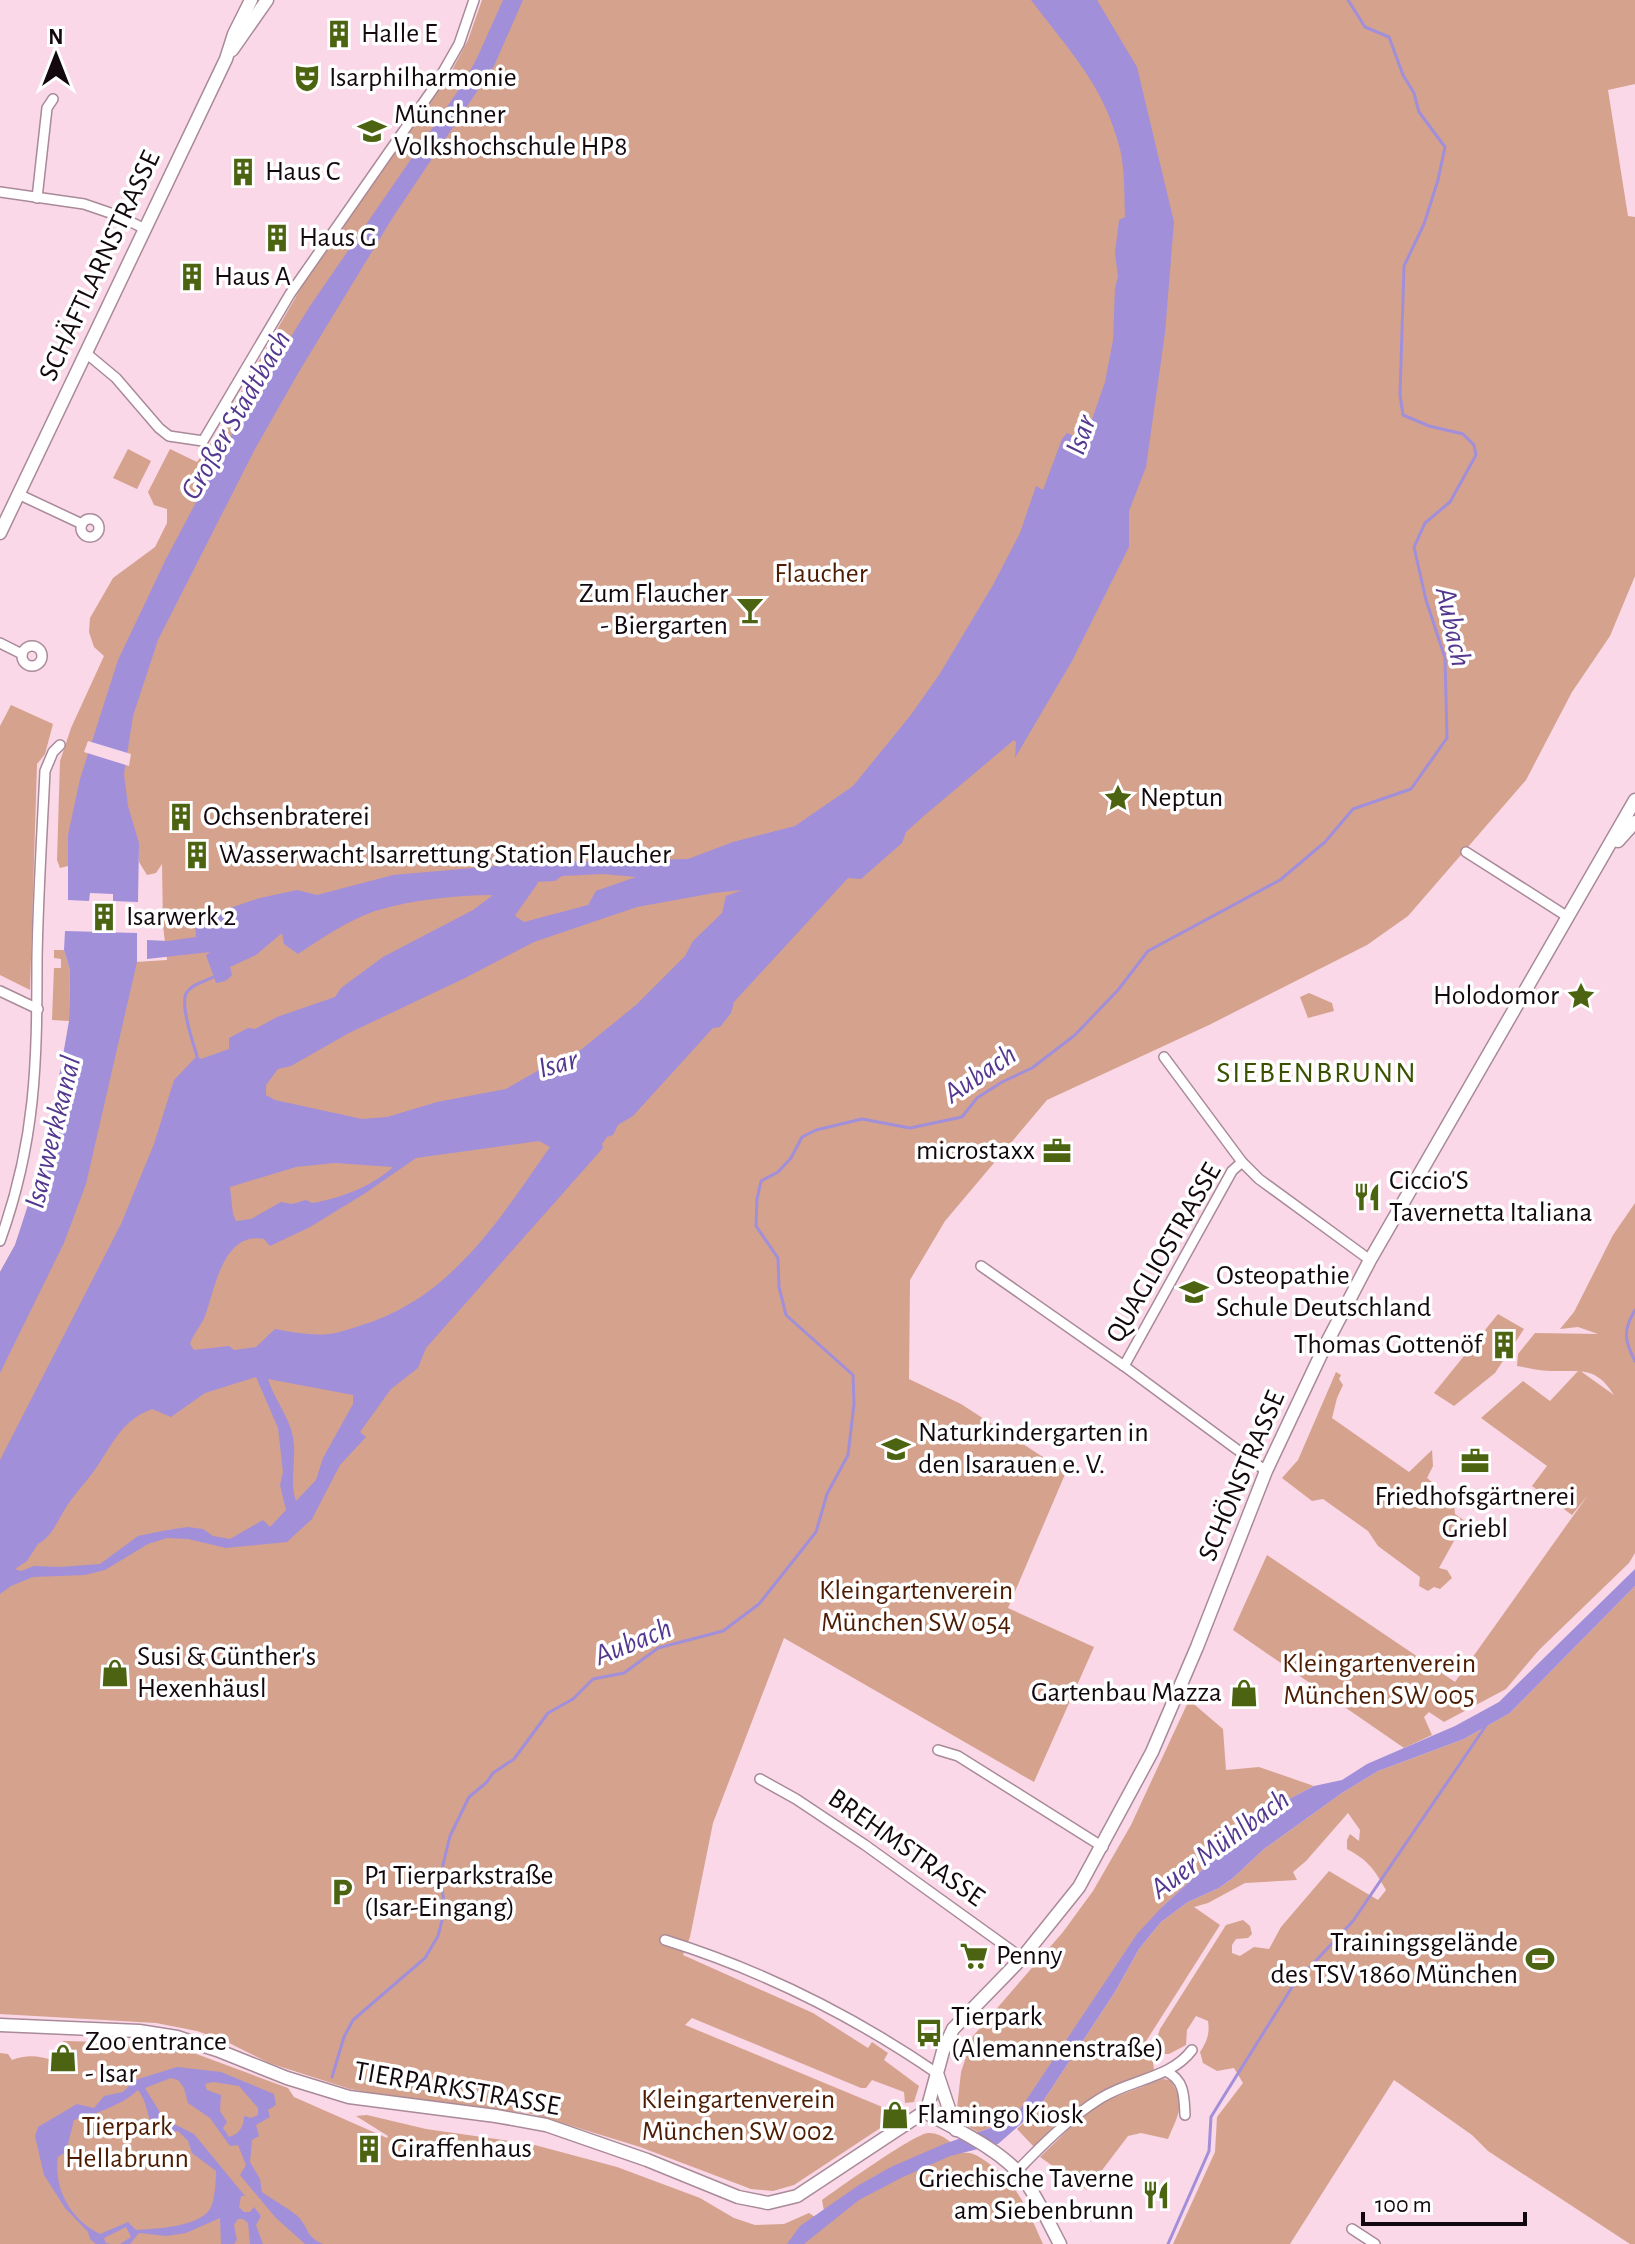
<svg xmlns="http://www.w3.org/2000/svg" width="1635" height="2244" font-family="'Alegreya Sans',sans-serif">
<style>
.green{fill:#d5a28e}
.water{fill:#a18fda;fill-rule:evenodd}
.pier{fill:#fad8e7}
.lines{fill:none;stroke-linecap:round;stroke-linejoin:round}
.stream{stroke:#a18fda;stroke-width:3}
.river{stroke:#a18fda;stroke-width:20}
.minor-casing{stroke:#a98a98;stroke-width:12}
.tertiary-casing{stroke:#a98a98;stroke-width:15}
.minor{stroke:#fff;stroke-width:9}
.tertiary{stroke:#fff;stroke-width:12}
.labels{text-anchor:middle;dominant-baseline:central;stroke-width:7;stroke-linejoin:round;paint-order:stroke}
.poi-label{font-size:28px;fill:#13080d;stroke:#fff;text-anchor:start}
.street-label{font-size:28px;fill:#13080d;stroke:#fff}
.park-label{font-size:28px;fill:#4e1c03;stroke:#fff}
.water-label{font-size:30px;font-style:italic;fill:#543890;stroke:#fff}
.neighbourhood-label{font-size:30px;letter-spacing:2px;fill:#3b5000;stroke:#fff}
</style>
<rect width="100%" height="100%" fill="#fad8e7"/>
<g class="green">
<path d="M482,0h1153v84l-27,6 20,126 7,1v359l-25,60 -38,56 -46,88 -118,136 -41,29 -158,80 -162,75 -102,121 -35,59 -1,99 52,25 105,68 -58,136 86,39 -60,135 -250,-144 -71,185 -23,114 -7,18 130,58 55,35 4,-6 16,11 -4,7 35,26 -5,16 -9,1 -1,-11 -32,-12 -6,8h-5l-169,-70 -7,7 207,86 -2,6 4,2 -100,66 -21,6 -22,-2 -111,-42 -107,-33 -138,-17 -45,-8 -81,-26 -46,-23 -26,-9 -41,-8 -156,-9v-742l15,-27 14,-40 18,-59 13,-74 65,-59 10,-51 32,-2 -4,-35 -1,-61 -6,9 -9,2 -8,-13 -1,-16 -70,-1v21l-8,2 -3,-8 3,-99 11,-33 33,-72 -10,-9 -5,-15 1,-14 23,-40 42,-31 12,-24v-14l-13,-4 -6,-13 22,-43 27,13 15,-20 100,-173 138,-195 18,-34z"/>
<path d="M128,449l23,12 -14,28 -24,-11z"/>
<path d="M11,705l42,19 -8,30 -8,10 -7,226 -30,-15v-249z"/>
<path d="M54,950h10l6,20 -1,51 -17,-1 2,-52h7v-9l-7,-1z"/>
<path d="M1309,993l23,10 2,8 -26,7 -8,-21z"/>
<path d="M1635,1203v350l-6,10 -90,87 -33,39 -62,33 -15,-10 -5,5 8,18 -28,13 -171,-118 34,-75 188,127 133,-187 -16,20 -40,-29 15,-20 -66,-48 42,-37 27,20 29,-31 35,25c-19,-30 -34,-23 -64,-24 -11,0 -22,-3 -33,-5l1,-12 17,-21 63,1 -20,-7 -18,2 14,-17 39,-77z"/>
<path d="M1498,1314l26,15 -29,44 -41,33 -20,-13z"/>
<path d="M1336,1372l5,3 -2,4 4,6 -6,13 -5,20 77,54 23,-22 1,16 -6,12 5,4 -1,7 23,16 1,9 10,7 -26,47 8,2 5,8 -12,11 -6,-2 -6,4 -9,-5 1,-9 -42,-31 -10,-15 -45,-32 -11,2 -30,-23 16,-18z"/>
<path d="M1635,1586v658h-5l-142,-93 -16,-16 -78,-55 -104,164h-117l42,-92 2,-35 26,-34 -9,-15 -17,3 -14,-8 -3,-11c7,-10 10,-19 8,-31l-12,-5 -9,14 -1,15 -17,9h-10l-2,-16 3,-9 66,-104 17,-5 7,6 2,8 -4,4 -12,1 -4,6v8l8,3 14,-9 15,2 12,-22 48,-56 49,29 8,-10c-12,-21 -17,-29 -39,-41v-9l3,-6 9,7 1,-11 -12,-17 -42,48 -13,11 4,8 -52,3 -37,20 -14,4 26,18 -77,121 9,7 2,18c-56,16 -79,37 -120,76l-17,-18 21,-20 77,-117 24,-43 22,-27 27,-20 31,-14 14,-10 31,-29 78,-56 36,-22 86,-32 46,-26z"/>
<path d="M1189,1700l34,29 3,41 33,-3 55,19 -48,25 -103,95 -150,214 -35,12 -14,-8 -7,-16 4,-36 12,-36 90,-104 30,-41 38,-66z"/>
<path d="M64,2041l82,2 45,9 97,36 6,9 93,41 1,-2 -32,-20 11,-1 59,14 105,15 86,23 83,31 34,20 21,7 29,-1 25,-11 6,4 9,-6 -2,-11c17,-12 92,-66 106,-67 14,-1 26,12 36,20 9,-1 15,4 23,9 31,22 41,48 56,82h-1043v-191l8,1 4,6c14,-5 26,-5 42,1l6,-18z"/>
<path d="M1163,2079l7,1c17,24 8,35 -2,59l-27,-6 -13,3 -41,54 -47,-33 39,-38 25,-18z"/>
</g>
<g class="water">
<path d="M503,0h20l-29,66 -101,151 -93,153 -45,79 -97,191 -25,76 -9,58 4,32 11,37 -1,59 -25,-1v-7l-23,-1 -1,8 -21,-1v-65l12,-56 38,-119 48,-101 74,-140 70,-113 152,-221 15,-27z"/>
<path d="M1031,0h66l40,67 37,155 -9,111 -19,134 -17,44v36l-57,114 -57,97 1,-16 -2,-2 -89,75 -19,17 -4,11 -41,36 -13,-1 -114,124 -3,11 -11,14 -7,1 -80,88 -15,9 -5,10 -6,2 -5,7 1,4 -177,200 -8,20 -27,21 -31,43 6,5 -26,28 -28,54 -25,23 -61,6 -38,-9 -21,-1 -19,6 -43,26 -20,5 -52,2 -22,9 -11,8v-134l121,-236 33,-80 20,-64 23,-24 4,3 28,-10v-11l19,-10 7,1 22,-12 58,-20 6,-9 42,-31 90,-47 20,-15c-37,0 -82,5 -118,16 -28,10 -53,27 -77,43l-14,-10 -2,-11 -26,22 -26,12 2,8c-5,6 -9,7 -16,8l-10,-28 4,-3 -63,7v-19l21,1 28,-4 -1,-17 5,-2 60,-20 37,-8 20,5 76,-20 149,-13 146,-3 45,-17 62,-16 58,-40 57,-70 29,-41 54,-90 27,-52 16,-47 7,4 19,-51 5,-6 7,3v12l7,3 24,-69 8,-42 2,-52 3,-11 -3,-24 4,-33 6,-3c-1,-22 0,-47 -5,-68 -17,-66 -51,-98 -89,-149zM603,874l33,3 -40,14 -8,14 -64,17 -19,-13 21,-22 8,-5 21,-1 7,-5zM742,890l-16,6 -4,17 -29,28 -8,15 -49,49 -64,52 -33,13 -33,19 -69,13 -50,15 -25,2 -87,-19 -9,-5v-10l12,-16 13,-3 58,-33 116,-55 69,-36 103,-35 77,-14zM539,1141l11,6c-52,74 -99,152 -191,179 -10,3 -20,7 -30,8 -18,2 -36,-2 -54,-5l-19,18 -22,3 -5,-4 -35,4 -4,-6c3,-10 11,-18 15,-28 10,-27 18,-85 59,-77l6,7 40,-19 54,-33 52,-36zM335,1163l58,4c-20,19 -54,32 -81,36l-6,-3 -14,4 -11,-2 -30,17 -15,2 -3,-7 -3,-27 66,-20zM256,1377l22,51 5,44 -3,13 6,25 -16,17 -7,-7 -33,19 -17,-3 -10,-7 -16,-2 -25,4 -24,5 -38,28 -40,3 -26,-1 -13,5 -6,-2 12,-8 11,-17c16,-8 22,-30 33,-44 7,-10 16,-19 23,-29 18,-25 26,-50 58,-62l19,8 34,-24zM268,1379l85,16v9l-30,54 -7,22 -20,21c-7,-19 1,-43 -3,-64 -4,-21 -19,-38 -25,-58z"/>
<path d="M65,931l72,2v29l-51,222 -22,59 -64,130v-101l15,-27 32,-99 22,-125 1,-51 -6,-20z"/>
<path d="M1635,1569v17l-125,127 -46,26 -86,32 -36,22 -78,56 -31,29 -14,10 -31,14 -27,20 -22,27 -24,43 -77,117 -40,35 -48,12 -49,22 -42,22 -55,44h-17l13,-18 59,-41 32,-18 53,-23 69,-24 124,-186 26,-28 103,-95 48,-25 28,-6 25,-16 88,-38 44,-24z"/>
<path d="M177,2067l44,5 53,22 2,11 -8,5 2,7 -14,8 3,11 -7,4 -2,22 10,17 2,13c9,7 34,20 39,28 9,12 6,17 22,24h-18l-30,-27 -35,-42 6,-10 -8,-20 -8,1 -20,-28 -22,-15 -4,-15 -6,-8 -7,-2 -26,10 19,31 30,15 51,62h-4l-2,11 5,5h6l4,-5 7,9 -5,9 7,19h-13l-2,-21 -5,-4h-5l-4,6 3,15 -3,4h-13l-1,-26 -34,15 -20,3 -27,-3 -9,11h-10l11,-7 -5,-10 -22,11 2,5 5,1h-15l-6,-5 -2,-7 -23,-24 -21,-33 -9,-39 3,-9 39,-23 17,4 10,-12 19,-4 12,-12zM213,2082l26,4 19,22v7l-7,3 -7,-2c0,11 -5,18 -15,21l-6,-9 4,-6 -7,-11 1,-16 -14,-5 -2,-6zM138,2090c16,20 3,47 40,41l10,10 4,12 24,18c0,10 -1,29 -6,38 -11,18 -56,20 -74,21l-8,-8 -28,12c-29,-14 -47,-46 -42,-77l8,-5 8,-32c19,-5 50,-16 64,-30z"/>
</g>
<path class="pier" d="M88,741l43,13 -2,12 -45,-14z"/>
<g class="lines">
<g class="stream">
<path d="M197,1056c-4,-13 -18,-54 -10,-64 6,-9 20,-11 28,-16"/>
<path d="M1635,1310c-12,20 -11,30 0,51"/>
<path d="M332,2077l12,-40 9,-17 72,-62 13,-22 7,-27 -5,-32 10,-41 19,-39 18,-15 6,-9 21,-14 34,-46 25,-14 20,-20 31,-6 34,-25 65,-17 36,-27 57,-72 11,-38 21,-39 6,-51 -1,-29 -67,-60 -7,-28 -1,-29 -22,-32 1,-27 4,-18 17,-9 13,-14 11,-21 14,-7 46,-11 48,9 52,-11 15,-19 25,-16 30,-14 43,-33 43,-45 30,-39 132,-71 45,-38 28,-33 58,-20 36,-51 -2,-80 -19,-58 -12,-53 11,-24 25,-21 26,-47 -2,-10 -11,-11 -34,-8 -26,-11 -3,-20 4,-129 20,-42 14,-44 7,-33 -26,-35 -5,-19 -11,-18 -14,-38 -24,-10 -17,-27"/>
<path d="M1168,2244l41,-93 2,-34 11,-18 72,-115 59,-63 134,-197"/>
</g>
<path class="river" d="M491,932l37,-52"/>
<defs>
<g id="minor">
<path d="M0,192l84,12 35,12 26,13"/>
<path d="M37,198l10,-90 6,-9"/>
<path d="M86,353l30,25 43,50 10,8 34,5 87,-147 145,-208 24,-42 15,-44"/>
<path d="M18,494l64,30"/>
<circle cx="90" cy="528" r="9"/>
<path d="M0,643l22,11"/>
<circle cx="32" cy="656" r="10"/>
<path d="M1466,852l102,65"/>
<path d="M0,991l38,18"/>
<path d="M1164,1057l78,105 17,17 111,81"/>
<path d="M0,1241c36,-100 37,-178 37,-282 1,-62 5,-125 8,-188l8,-19 7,-7"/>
<path d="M981,1266l143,100 142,105"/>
<path d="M1124,1366l108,-195 10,-9"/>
<path d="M938,1750l20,6 145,91"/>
<path d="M760,1779l36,20 69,46 157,113"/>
<path d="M665,1940c96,30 190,77 273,134"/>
<path d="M1167,2072c18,8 17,26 18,43"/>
<path d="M1017,2171c26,-27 52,-53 84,-73 30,-19 69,-19 91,-48"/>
<path d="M1352,2229l23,15"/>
</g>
<g id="tertiary">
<path d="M232,50l35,-50"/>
<path d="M0,533l226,-474 8,-25 17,-34"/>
<path d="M1618,841l17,-19"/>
<path d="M0,2025l139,6 38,6 40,13 70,28 62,19 147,19 50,9 101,35 91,37 30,6 29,-7 130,-86 16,-59 10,-22 69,-71 57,-71 73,-135 45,-105 69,-176 58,-123 46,-88 265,-460"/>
<path d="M938,2076l18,54"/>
<path d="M925,2112c30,17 77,38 98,66 15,20 25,44 37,66"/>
</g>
</defs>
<use href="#minor" class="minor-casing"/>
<use href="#tertiary" class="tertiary-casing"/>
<use href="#minor" class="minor"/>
<use href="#tertiary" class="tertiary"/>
</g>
<defs>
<symbol id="building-bare" viewBox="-9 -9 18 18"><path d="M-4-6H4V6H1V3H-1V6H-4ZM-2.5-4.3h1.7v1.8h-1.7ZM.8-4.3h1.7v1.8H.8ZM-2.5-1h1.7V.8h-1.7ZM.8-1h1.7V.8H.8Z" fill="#4c6412" stroke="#fff" stroke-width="2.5" paint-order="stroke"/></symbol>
<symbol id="theatre-bare" viewBox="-9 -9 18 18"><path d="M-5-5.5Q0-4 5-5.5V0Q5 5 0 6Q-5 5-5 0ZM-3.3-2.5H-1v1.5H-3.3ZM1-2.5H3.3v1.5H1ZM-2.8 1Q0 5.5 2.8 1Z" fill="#4c6412" stroke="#fff" stroke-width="2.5" paint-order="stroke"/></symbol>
<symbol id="university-bare" viewBox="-9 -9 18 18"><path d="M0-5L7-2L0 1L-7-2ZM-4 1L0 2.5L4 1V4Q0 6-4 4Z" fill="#4c6412" stroke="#fff" stroke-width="2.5" paint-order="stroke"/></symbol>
<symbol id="bar-bare" viewBox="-9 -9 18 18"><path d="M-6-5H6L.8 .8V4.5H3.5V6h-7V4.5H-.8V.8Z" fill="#4c6412" stroke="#fff" stroke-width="2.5" paint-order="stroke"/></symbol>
<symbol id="sight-bare" viewBox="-9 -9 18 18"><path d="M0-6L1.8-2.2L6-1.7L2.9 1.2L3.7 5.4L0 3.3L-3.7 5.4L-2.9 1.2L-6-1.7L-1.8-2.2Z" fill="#4c6412" stroke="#fff" stroke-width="2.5" paint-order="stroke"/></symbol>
<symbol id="office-bare" viewBox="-9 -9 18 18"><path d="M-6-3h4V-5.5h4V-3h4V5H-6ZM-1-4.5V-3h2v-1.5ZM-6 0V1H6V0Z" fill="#4c6412" stroke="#fff" stroke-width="2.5" paint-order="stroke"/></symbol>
<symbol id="restaurant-bare" viewBox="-9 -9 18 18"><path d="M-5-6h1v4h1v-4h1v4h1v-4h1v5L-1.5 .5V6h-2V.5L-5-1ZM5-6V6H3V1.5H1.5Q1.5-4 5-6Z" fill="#4c6412" stroke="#fff" stroke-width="2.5" paint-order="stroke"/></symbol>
<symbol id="school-bare" viewBox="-9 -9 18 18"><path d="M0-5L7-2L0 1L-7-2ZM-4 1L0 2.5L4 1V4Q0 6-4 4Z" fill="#4c6412" stroke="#fff" stroke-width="2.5" paint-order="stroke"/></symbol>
<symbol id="shop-bare" viewBox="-9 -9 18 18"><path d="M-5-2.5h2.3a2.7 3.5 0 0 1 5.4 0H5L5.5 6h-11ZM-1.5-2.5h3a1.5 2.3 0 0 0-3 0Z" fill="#4c6412" stroke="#fff" stroke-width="2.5" paint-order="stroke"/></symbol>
<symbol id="parking-bare" viewBox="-9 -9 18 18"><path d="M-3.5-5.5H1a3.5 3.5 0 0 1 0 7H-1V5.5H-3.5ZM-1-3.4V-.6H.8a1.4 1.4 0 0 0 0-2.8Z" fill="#4c6412" stroke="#fff" stroke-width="2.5" paint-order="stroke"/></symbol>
<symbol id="supermarket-bare" viewBox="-9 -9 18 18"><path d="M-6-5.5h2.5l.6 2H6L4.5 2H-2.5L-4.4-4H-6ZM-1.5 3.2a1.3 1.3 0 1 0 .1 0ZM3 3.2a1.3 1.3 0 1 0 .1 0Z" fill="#4c6412" stroke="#fff" stroke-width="2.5" paint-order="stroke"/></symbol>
<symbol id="stadium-bare" viewBox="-9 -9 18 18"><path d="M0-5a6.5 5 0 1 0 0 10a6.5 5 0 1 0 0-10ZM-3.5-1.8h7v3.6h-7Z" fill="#4c6412" stroke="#fff" stroke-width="2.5" paint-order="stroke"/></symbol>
<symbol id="bus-bare" viewBox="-9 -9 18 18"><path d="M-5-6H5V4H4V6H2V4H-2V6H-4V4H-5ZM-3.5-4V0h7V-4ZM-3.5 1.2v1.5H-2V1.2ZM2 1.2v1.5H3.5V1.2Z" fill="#4c6412" stroke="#fff" stroke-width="2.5" paint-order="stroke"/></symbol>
</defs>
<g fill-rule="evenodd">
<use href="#building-bare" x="319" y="14" width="40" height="40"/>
<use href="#theatre-bare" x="287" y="58" width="40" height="40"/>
<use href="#university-bare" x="352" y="111" width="40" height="40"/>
<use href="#building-bare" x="223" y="152" width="40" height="40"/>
<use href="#building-bare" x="257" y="218" width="40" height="40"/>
<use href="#building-bare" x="172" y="257" width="40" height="40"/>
<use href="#bar-bare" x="730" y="590" width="40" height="40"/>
<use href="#sight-bare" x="1098" y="778" width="40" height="40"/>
<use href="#building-bare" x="161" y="797" width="40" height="40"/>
<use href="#building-bare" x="177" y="835" width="40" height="40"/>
<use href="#building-bare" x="84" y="897" width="40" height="40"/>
<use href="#sight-bare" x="1561" y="976" width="40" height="40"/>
<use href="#office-bare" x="1037" y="1131" width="40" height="40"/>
<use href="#restaurant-bare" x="1347" y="1177" width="40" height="40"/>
<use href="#school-bare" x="1174" y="1272" width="40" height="40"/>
<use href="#building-bare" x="1484" y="1325" width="40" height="40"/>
<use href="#school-bare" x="876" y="1429" width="40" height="40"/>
<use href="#office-bare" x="1455" y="1441" width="40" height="40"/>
<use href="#shop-bare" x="95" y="1653" width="40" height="40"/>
<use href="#shop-bare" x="1224" y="1673" width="40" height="40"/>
<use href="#parking-bare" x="322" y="1872" width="40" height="40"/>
<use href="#supermarket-bare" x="954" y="1936" width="40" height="40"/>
<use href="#stadium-bare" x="1520" y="1939" width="40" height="40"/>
<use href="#bus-bare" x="909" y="2013" width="40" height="40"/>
<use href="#shop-bare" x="43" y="2038" width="40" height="40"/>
<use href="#shop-bare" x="875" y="2095" width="40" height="40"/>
<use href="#building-bare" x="349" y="2129" width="40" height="40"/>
<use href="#restaurant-bare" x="1136" y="2175" width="40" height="40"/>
</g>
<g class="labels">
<g class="poi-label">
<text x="361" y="34">Halle E</text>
<text x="329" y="78">Isarphilharmonie</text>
<text x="394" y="115">Münchner<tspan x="394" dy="32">Volkshochschule HP8</tspan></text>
<text x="265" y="172">Haus C</text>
<text x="299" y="238">Haus G</text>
<text x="214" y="277">Haus A</text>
<text x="728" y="594" text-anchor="end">Zum Flaucher<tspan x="728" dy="32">- Biergarten</tspan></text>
<text x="1140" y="798">Neptun</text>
<text x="203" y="817">Ochsenbraterei</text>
<text x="219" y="855">Wasserwacht Isarrettung Station Flaucher</text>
<text x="126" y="917">Isarwerk 2</text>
<text x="1559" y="996" text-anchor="end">Holodomor</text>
<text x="1035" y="1151" text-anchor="end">microstaxx</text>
<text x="1389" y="1181">Ciccio'S<tspan x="1389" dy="32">Tavernetta Italiana</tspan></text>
<text x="1216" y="1276">Osteopathie<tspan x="1216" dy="32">Schule Deutschland</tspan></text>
<text x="1482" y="1345" text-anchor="end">Thomas Gottenöf</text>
<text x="918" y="1433">Naturkindergarten in<tspan x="918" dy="32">den Isarauen e. V.</tspan></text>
<text x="1475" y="1497" text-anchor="middle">Friedhofsgärtnerei<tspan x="1475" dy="32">Griebl</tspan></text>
<text x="137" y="1657">Susi &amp; Günther's<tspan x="137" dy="32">Hexenhäusl</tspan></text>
<text x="1222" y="1693" text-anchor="end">Gartenbau Mazza</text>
<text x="364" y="1876">P1 Tierparkstraße<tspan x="364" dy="32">(Isar-Eingang)</tspan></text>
<text x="1518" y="1943" text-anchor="end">Trainingsgelände<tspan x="1518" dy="32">des TSV 1860 München</tspan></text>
<text x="996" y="1956">Penny</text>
<text x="951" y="2017">Tierpark<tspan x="951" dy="32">(Alemannenstraße)</tspan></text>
<text x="85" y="2042">Zoo entrance<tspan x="85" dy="32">- Isar</tspan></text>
<text x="917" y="2115">Flamingo Kiosk</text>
<text x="391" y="2149">Giraffenhaus</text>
<text x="1134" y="2179" text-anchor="end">Griechische Taverne<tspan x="1134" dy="32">am Siebenbrunn</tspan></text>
</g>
<g class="street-label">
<text transform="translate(100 266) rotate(-65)">SCHÄFTLARNSTRASSE</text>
<text transform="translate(1164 1253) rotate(-60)">QUAGLIOSTRASSE</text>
<text transform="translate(1242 1476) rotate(-67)">SCHÖNSTRASSE</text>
<text transform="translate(906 1848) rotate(35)">BREHMSTRASSE</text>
<text transform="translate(457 2089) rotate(10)">TIERPARKSTRASSE</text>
</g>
<g class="park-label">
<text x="821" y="574">Flaucher</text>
<text x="916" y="1591">Kleingartenverein<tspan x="916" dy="32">München SW 054</tspan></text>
<text x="1379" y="1664">Kleingartenverein<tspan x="1379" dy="32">München SW 005</tspan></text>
<text x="738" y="2100">Kleingartenverein<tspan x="738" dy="32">München SW 002</tspan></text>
<text x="127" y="2127">Tierpark<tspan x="127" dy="32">Hellabrunn</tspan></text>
</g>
<g class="water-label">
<text transform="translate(236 415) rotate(-60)">Großer Stadtbach</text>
<text transform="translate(1081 435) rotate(-71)">Isar</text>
<text transform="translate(1453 627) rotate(78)">Aubach</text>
<text transform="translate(558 1064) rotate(-15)">Isar</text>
<text transform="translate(980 1074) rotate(-34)">Aubach</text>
<text transform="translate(53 1132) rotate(-76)">Isarwerkkanal</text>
<text transform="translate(633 1642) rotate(-22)">Aubach</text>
<text transform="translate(1220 1844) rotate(-36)">Auer Mühlbach</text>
</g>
<g class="neighbourhood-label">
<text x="1317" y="1073">SIEBENBRUNN</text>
</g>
</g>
<g transform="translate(56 56)" stroke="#ffffff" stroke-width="6" paint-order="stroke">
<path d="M0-6L14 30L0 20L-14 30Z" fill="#13080d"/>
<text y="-12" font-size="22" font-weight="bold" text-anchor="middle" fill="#13080d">N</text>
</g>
<path d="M1363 2212v12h162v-12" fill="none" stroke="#13080d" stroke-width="4"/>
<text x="1375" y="2212" font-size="24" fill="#13080d" stroke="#ffffff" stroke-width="6" paint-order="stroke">100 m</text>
</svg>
